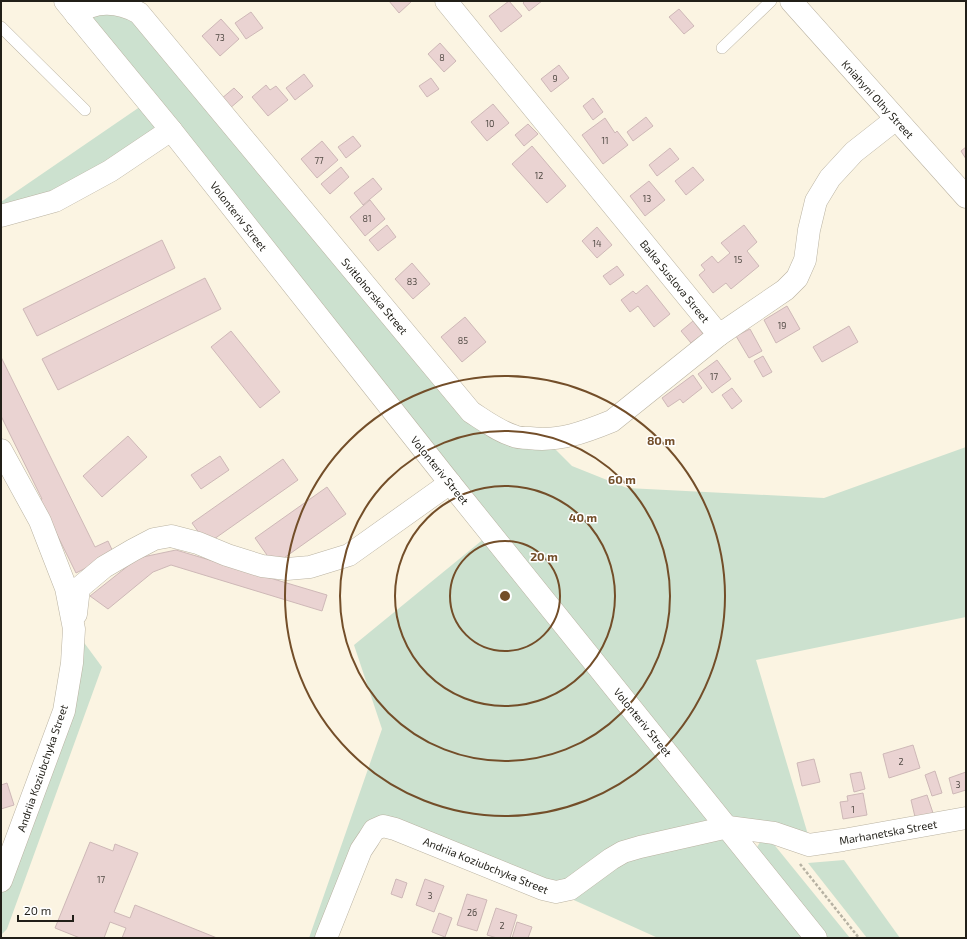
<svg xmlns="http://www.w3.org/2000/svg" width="967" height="939" font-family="'Exo 2',sans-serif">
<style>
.green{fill:#cce1cf}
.building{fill:#ead3d2;stroke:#ceb8b7}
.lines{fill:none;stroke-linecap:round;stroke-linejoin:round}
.lane-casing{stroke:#bab3a2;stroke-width:12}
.street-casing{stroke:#bab3a2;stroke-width:23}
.secondary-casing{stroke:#bab3a2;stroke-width:23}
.path{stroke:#b7b2a3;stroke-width:2.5;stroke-dasharray:3 2;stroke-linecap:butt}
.lane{stroke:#fff;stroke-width:11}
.street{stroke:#fff;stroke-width:22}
.secondary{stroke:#fff;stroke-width:22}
.ring{fill:none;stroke:#734e29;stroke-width:2}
.labels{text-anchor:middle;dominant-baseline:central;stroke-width:3;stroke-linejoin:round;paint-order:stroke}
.number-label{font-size:9px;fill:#534c46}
.street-label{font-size:11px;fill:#211f18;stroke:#fff}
.centre{fill:#734e29;stroke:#fff;stroke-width:2}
.ring-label{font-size:12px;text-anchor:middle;font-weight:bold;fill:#734e29;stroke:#fff;stroke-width:3;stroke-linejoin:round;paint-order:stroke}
</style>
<rect width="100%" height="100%" fill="#fbf4e2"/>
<g class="green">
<path d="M126,6l345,406 73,28 12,10 16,16 55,22 197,10 142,-51v170l-210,43 53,178 -80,-11 87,111h-158l-102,-46 -173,-66 -57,112h-17l73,-209 -28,-84 137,-112 -320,-403 -170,86v-14l146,-100 -71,-87z"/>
<path d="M74,629l28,38 -95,262 -6,6v-54l63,-170z"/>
<path d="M760,842h12l78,96h-27l-67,-89z"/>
<path d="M844,860l56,78h-33l-59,-75z"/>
</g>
<g class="building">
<path d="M389,1h23l-13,12z"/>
<path d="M509,1l13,15 -21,16 -12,-16z"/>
<path d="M525,1h17l-13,10 -6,-8z"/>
<path d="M679,9l15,17 -10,8 -15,-17z"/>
<path d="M251,12l12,16 -17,11 -11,-16z"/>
<path d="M221,19l18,20 -19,17 -18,-20z"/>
<path d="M440,43l16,18 -12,11 -16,-18z"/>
<path d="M559,65l10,13 -18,14 -10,-13z"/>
<path d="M304,74l9,12 -18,14 -9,-12z"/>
<path d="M431,78l8,11 -12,8 -8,-11z"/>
<path d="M266,85l4,5 6,-4 12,14 -20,16 -16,-19z"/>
<path d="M234,88l9,9 -14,12 -8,-10z"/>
<path d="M593,98l10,14 -10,8 -10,-14z"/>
<path d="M493,104l16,19 -22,18 -16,-19z"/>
<path d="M646,117l7,9 -20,15 -6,-9z"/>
<path d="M605,118l10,15 2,-2 11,14 -25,19 -21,-29z"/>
<path d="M528,124l10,10 -14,12 -9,-11z"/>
<path d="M353,136l8,10 -15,12 -8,-11z"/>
<path d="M322,141l16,19 -21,18 -16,-19z"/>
<path d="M532,146l34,40 -19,17 -35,-39z"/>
<path d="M966,147v12l-5,-8z"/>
<path d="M670,148l9,11 -22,17 -8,-11z"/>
<path d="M341,167l8,10 -19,17 -9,-10z"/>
<path d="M693,167l11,13 -18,15 -11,-14z"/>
<path d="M373,178l9,11 -19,16 -9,-12z"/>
<path d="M649,181l16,19 -20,16 -15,-20z"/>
<path d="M370,200l15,19 -20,17 -15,-19z"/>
<path d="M387,225l9,12 -18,14 -9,-11z"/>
<path d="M744,225l13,17 -10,9 12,15 -28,23 -5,-6 -13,10 -14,-18 6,-5 -4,-5 11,-9 6,7 12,-10 -9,-10z"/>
<path d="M597,227l15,18 -15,13 -15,-17z"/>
<path d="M162,240l13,28 -138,68 -14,-27z"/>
<path d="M412,263l18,21 -17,15 -18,-20z"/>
<path d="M617,266l7,9 -14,10 -7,-9z"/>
<path d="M205,278l16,31 -163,81 -16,-31z"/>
<path d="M647,285l23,29 -16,13 -16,-21 -8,6 -9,-12 12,-9 3,3z"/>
<path d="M787,306l13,23 -24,14 -12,-23z"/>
<path d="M465,317l21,25 -24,20 -21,-25z"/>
<path d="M693,321l10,13 -12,9 -10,-12z"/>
<path d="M849,326l9,16 -36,20 -9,-15z"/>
<path d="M750,329l12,22 -13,7 -13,-22z"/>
<path d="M231,331l49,61 -20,16 -49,-61z"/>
<path d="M763,356l9,16 -9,5 -9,-16z"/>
<path d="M1,357l94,190 13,-6 6,13 -38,19 -36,-73 2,-1 -41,-83z"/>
<path d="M717,360l14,19 -19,14 -14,-19z"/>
<path d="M693,375l9,13 -19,15 -3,-4 -12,8 -6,-9z"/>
<path d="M732,388l10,13 -10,8 -10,-14z"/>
<path d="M128,436l19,21 -45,40 -19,-21z"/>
<path d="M220,456l9,14 -28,19 -10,-14z"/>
<path d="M283,459l15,21 -91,64 -15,-21z"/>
<path d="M327,487l19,27 -72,51 -19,-27z"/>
<path d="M176,550l151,45 -5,16 -151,-46 -18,7 -45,37 -18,-13 48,-38z"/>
<path d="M913,745l7,23 -31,10 -6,-24z"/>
<path d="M814,759l6,23 -18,4 -5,-23z"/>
<path d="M935,771l7,22 -10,3 -7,-21z"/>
<path d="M861,772l4,17 -11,3 -4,-18z"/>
<path d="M966,772v18l-13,4 -4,-16z"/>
<path d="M7,783l7,22 -13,4v-24z"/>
<path d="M863,793l4,22 -24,4 -3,-17 8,-1 -1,-5z"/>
<path d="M927,795l7,21 -18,5 -5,-21z"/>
<path d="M90,842l23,9 2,-7 23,9 -24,59 16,6 5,-13 82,33h-95l4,-10 -16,-6 -6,16h-24l-25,-10z"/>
<path d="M396,879l11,4 -5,15 -11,-4z"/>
<path d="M425,879l19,7 -10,26 -18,-7z"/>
<path d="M467,894l20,6 -10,31 -20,-6z"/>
<path d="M496,908l21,7 -7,23h-13l-10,-3z"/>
<path d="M439,913l13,5 -7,19 -13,-5z"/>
<path d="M517,922l15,5 -4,11h-16z"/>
</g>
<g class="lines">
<defs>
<g id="lane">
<path d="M1,27l84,83"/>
<path d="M722,48l49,-47"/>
</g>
<g id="street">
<path d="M446,1l273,334 66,-45 12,-12 8,-18 4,-30 7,-29 14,-23 24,-26 42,-33"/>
<path d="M791,1l175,196"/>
<path d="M76,15c18,-15 42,-14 63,-2l332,399c14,9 27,19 43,24 4,2 10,2 15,2 30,4 56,-6 83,-17l107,-86"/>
<path d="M1,216l54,-15 55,-30 61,-41"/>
<path d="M1,450l39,71 26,67 8,41 -2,34 -8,48 -63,170"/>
<path d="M76,614l3,-26 25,-21 29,-17 21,-11 17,-3 27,7 29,12 35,11 25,3 23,-2 39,-12 101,-72"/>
<path d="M326,938l35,-88 8,-12 5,-8 9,-4 12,3 148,60 13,3 14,-3 41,-30 12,-7 17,-5 88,-20 46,6 35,12 34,-5 123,-22"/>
</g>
<path id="secondary" d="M65,1l106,129 279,353 366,455"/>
</defs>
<use href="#lane" class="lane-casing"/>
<use href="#street" class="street-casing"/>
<use href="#secondary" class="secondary-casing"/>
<path class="path" d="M800,864l59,74"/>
<use href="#lane" class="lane"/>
<use href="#street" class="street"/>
<use href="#secondary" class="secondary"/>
</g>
<g class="ring">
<circle cx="505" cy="596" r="55"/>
<circle cx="505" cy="596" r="110"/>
<circle cx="505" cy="596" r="165"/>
<circle cx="505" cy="596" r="220"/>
</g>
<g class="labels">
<g class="number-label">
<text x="220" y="37">73</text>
<text x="442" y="57">8</text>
<text x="555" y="78">9</text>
<text x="490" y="123">10</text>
<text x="605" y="140">11</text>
<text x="319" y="160">77</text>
<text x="539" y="175">12</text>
<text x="647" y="198">13</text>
<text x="367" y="218">81</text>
<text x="597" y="243">14</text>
<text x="738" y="259">15</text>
<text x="412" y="281">83</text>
<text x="782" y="325">19</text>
<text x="463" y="340">85</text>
<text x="714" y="376">17</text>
<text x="901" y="761">2</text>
<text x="958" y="784">3</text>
<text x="853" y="809">1</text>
<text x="101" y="879">17</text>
<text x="430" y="895">3</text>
<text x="472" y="912">2б</text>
<text x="502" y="925">2</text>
</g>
<g class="street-label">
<text transform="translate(878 99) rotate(48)">Kniahyni Olhy Street</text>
<text transform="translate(239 216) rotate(52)">Volonteriv Street</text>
<text transform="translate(675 281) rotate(51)">Balka Suslova Street</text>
<text transform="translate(375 296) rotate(50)">Svitlohorska Street</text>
<text transform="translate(440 470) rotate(51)">Volonteriv Street</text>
<text transform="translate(643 722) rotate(51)">Volonteriv Street</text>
<text transform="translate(42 768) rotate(-71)">Andriia Koziubchyka Street</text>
<text transform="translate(888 832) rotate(-10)">Marhanetska Street</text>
<text transform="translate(486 865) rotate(22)">Andriia Koziubchyka Street</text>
</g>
</g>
<circle cx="505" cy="596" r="6" class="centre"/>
<g class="ring-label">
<text x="661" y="445">80 m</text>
<text x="622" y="484">60 m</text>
<text x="583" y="522">40 m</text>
<text x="544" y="561">20 m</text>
</g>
<rect width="967" height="939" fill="none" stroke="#211f18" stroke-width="4"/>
<path d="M18 915v6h55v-6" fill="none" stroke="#211f18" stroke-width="2"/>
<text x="24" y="915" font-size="12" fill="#211f18" stroke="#ffffff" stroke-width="3" paint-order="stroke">20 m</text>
</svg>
